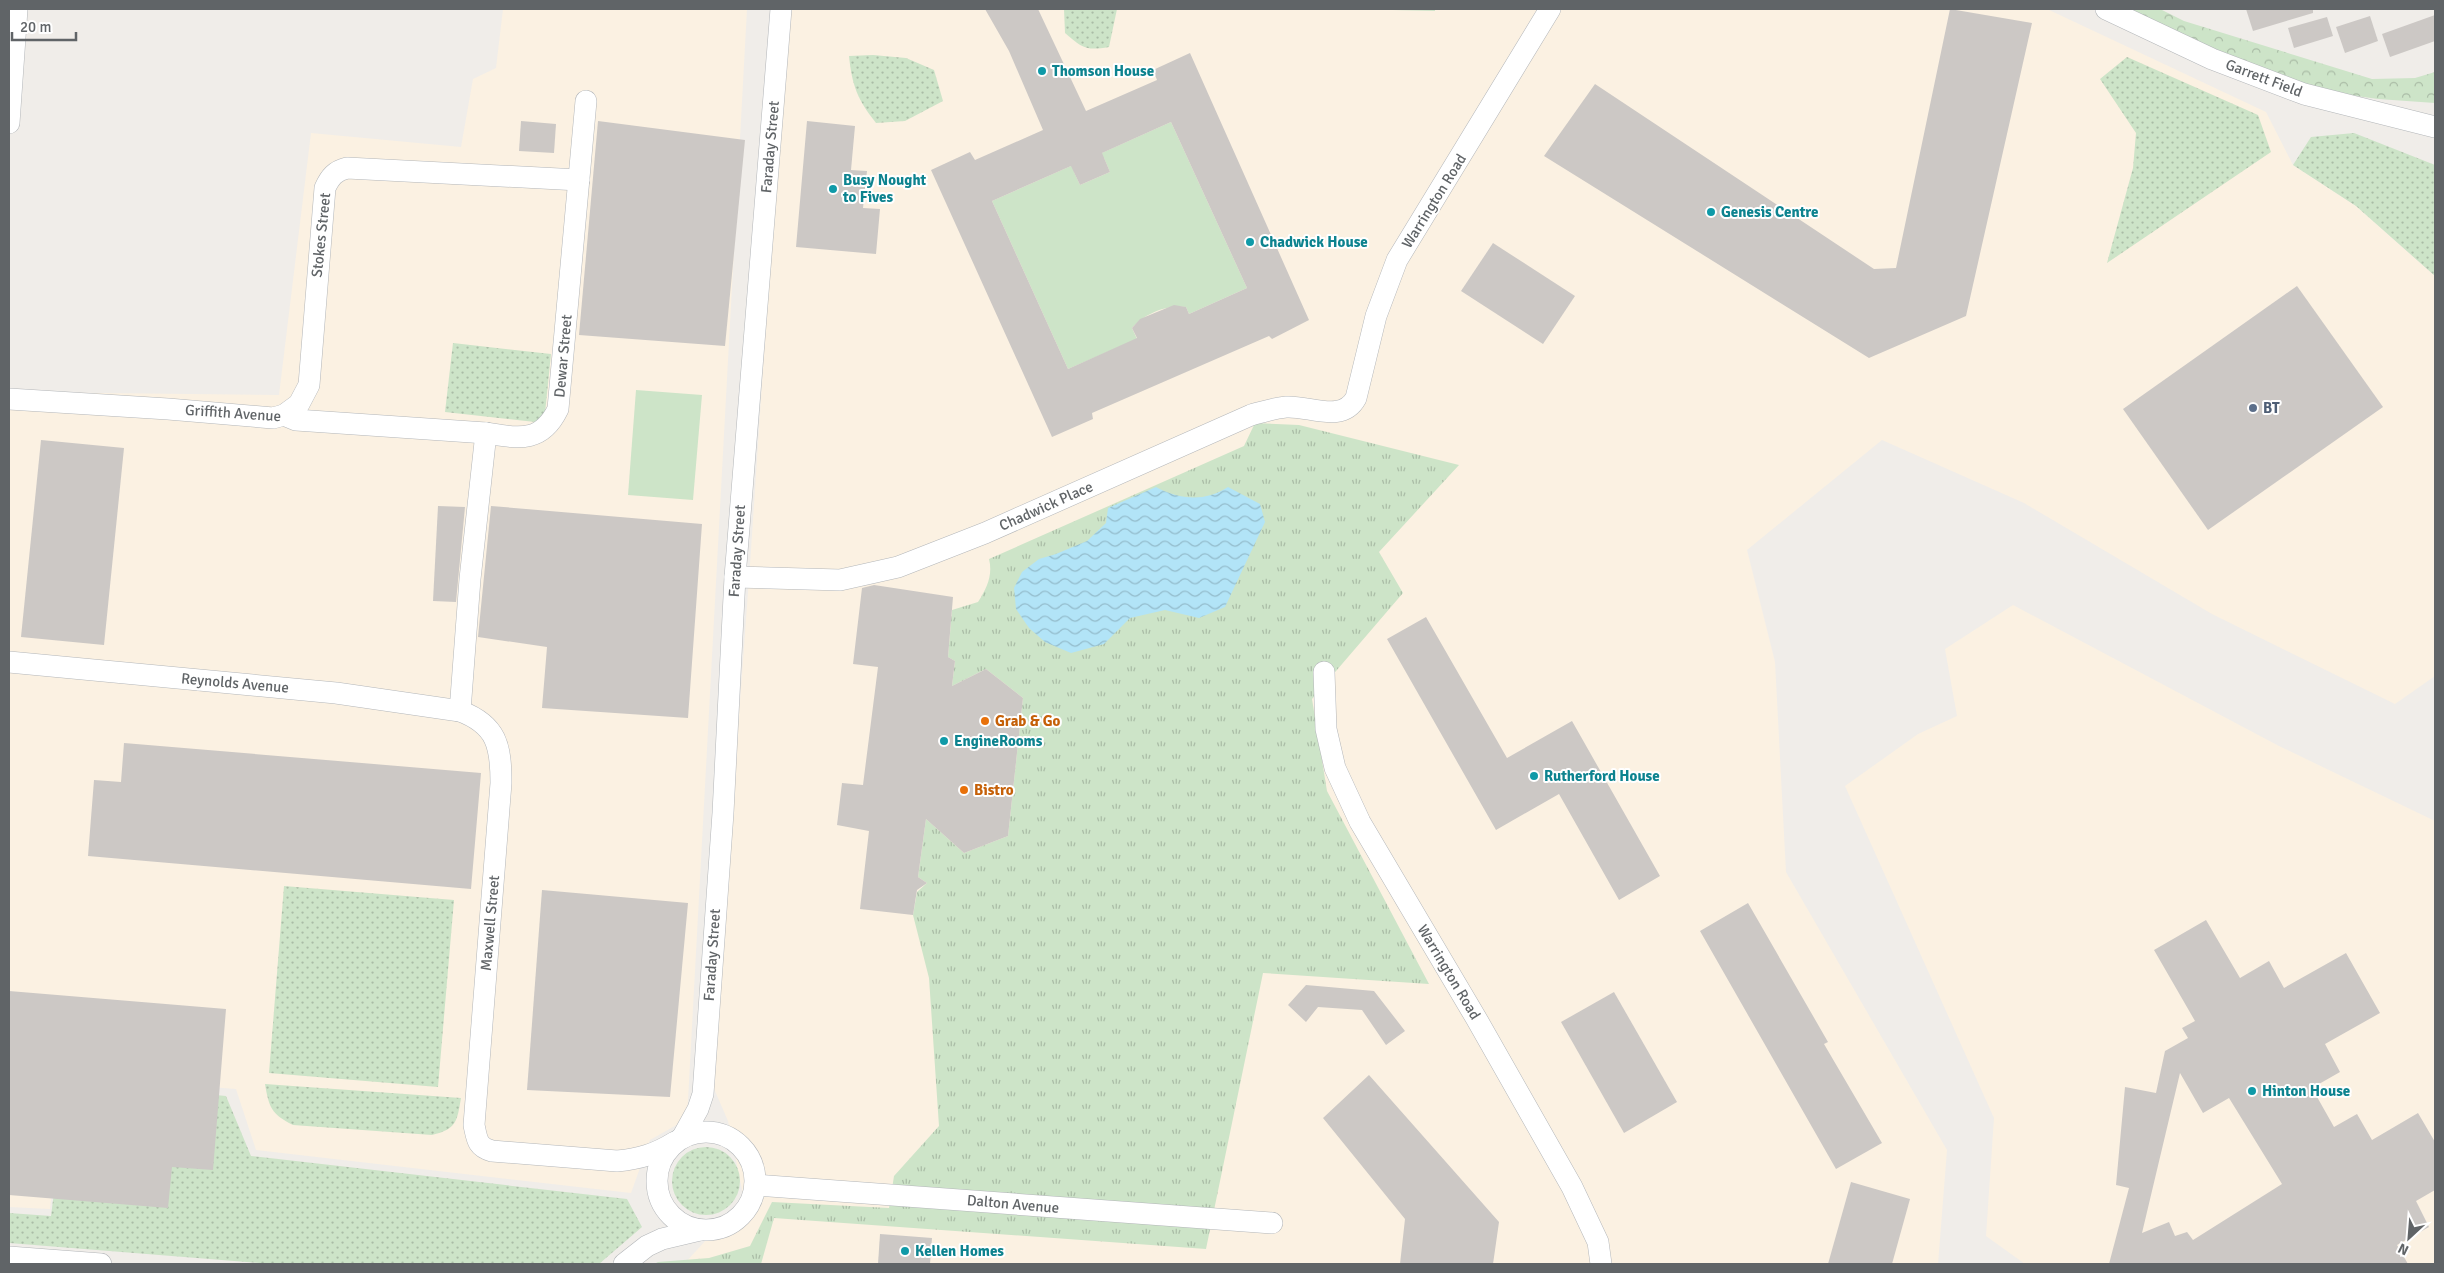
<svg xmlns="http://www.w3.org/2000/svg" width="2444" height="1273" font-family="Signika,sans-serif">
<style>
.commercial{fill:#fbf1e2}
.grass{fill:url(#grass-dots)}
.forest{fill:url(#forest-crowns)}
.park{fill:url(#park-tufts)}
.garden{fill:#cde4c8}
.water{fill:url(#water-waves)}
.building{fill:#ccc8c5;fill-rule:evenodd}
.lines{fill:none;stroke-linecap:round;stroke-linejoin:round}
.minor-casing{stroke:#b3b6b9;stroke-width:22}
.minor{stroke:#fff;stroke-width:21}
.culture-dot{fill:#0f9aa8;stroke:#fff;stroke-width:2}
.service-dot{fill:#5c6f8a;stroke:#fff;stroke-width:2}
.food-dot{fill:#e8710a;stroke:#fff;stroke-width:2}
.labels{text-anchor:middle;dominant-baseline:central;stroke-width:4;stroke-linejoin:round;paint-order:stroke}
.culture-label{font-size:15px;font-weight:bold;fill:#0d838f;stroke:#fff;text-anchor:start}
.street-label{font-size:15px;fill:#606467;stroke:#fff}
.service-label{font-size:15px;font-weight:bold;fill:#4e5e75;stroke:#fff;text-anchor:start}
.food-label{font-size:15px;font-weight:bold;fill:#c56008;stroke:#fff;text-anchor:start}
</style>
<defs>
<pattern id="grass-dots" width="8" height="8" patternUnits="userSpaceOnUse" patternTransform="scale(1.25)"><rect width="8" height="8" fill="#cde4c8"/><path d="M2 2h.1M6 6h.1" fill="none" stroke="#aabca6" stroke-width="1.8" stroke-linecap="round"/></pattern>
<pattern id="forest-crowns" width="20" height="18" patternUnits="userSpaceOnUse" patternTransform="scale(1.25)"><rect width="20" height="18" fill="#cde4c8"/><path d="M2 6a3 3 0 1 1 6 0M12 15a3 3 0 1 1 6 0" fill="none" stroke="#aabca6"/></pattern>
<pattern id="park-tufts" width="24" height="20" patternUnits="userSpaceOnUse" patternTransform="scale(1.25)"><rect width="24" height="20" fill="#cde4c8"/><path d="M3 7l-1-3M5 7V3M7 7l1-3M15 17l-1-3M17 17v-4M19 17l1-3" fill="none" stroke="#aabca6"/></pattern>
<pattern id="water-waves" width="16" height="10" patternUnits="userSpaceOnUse" patternTransform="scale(1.25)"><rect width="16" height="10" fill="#b2e4f7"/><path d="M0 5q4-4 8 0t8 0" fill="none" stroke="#94bccc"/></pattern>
</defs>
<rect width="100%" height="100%" fill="#f0ede9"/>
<g class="commercial">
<path d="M503,9h244l-60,1110 -37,21 -19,53 -375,-43 -20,-61 -171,-13 -15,133 -41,-2v-815l270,3 32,-262 150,14 12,-68 23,-11z"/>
<path d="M790,9h1257l219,103 27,53 63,41 79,70v400l-40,28 -183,-90 -188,-111 -142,-63 -135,110 28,112 11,210 161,278 -9,114h-1254l60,-65 -16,-78 -16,-37 38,-519 28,-423z"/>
<path d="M2013,605l266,141 156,75v443h-410l-39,-28 8,-118 -149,-332 73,-52 39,-18 -12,-67z"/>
</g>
<g class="grass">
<path d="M1064,9h53l-8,38c-23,4 -27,1 -44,-14z"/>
<path d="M1350,9h85v2z"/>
<path d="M873,55l33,3 28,12 9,31 -38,20 -29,2c-19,-24 -24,-38 -27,-67z"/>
<path d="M2127,57l131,58 13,37 -164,111 26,-95 3,-35 -36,-54z"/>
<path d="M2354,133l81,32v111l-79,-70 -63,-41 18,-28z"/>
<path d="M453,343l98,11 -7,69 -99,-11z"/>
<path d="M284,886l170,14 -16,187 -169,-14z"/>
<path d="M68,1081l158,15 25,60 376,43 15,28 -43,37h-327l-263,-21v-30l42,3z"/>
<path d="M265,1084l196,14c-4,23 -4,31 -29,37l-139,-10c-22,-11 -24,-18 -28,-41z"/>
<circle cx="706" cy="1181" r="34"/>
</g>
<path class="forest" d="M2115,9h45l24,12 188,58 43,-1 20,-6v31l-57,-4 -72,-10z"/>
<path class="park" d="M1255,423l44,2 160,40 -80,87 24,41 -91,106 15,92 102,193 -166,-11 -57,276 -432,-31 -13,46h-107l4,-2 51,-4 41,-12 22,-44 117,6 5,-32 45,-50 -10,-148 -16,-63 4,-23 10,-9 -9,-6 8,-58 38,34 44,-17 15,-138 -37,-29 -34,17 3,-25 -7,-4 4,-47 26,-8c9,-14 15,-27 11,-43l255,-113z"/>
<g class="garden">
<path d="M1171,122l76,166 -58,26 -3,-7c-19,-3 -42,7 -54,21l5,11 -69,30 -76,-168 97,-43 -15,14 6,13 30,-13 -6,-14 -9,-2z"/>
<path d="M636,390l66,5 -9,105 -65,-5z"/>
</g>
<path class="water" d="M1156,487c24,13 49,15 72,0l32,17 5,18 -40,85 -26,11 -34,-8 -35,8 -26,26 -33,9 -26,-11 -16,-14 -13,-19 -2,-21 8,-16 17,-13 17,-5 31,-13 19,-18 2,-15z"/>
<g class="building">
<path d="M985,9h53l48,102 71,-31 -4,-10 37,-17 119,267 -37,19 -3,-3 -177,77 1,6 -41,18 -121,-267 39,-18 5,8 68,-30 -34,-79zM1171,122l76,166 -58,26 -3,-7 -12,-2 -34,14 -8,9 5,10 -69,31 -76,-168 79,-35 9,19 30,-13 -8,-19z"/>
<path d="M1950,9l82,14 -66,293 -97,42 -325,-202 51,-72 279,185 22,-1z"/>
<path d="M2246,9h67v4l-60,18z"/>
<path d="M2435,15v26l-45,16 -8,-23z"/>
<path d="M2370,16l8,25 -33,12 -9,-26z"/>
<path d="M2327,17l6,19 -39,12 -6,-20z"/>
<path d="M521,121l35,3 -2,29 -35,-2z"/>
<path d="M598,121l147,19 -20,206 -146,-11z"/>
<path d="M807,121l48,5 -4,44 16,1 -4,37 17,1 -4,45 -80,-7z"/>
<path d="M1493,243l82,53 -32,48 -82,-53z"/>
<path d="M2297,286l86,121 -175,123 -85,-121z"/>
<path d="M41,440l83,8 -20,197 -83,-8z"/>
<path d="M438,506l27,1 -9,95 -23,-1z"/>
<path d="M491,506l211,18 -14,194 -146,-10 5,-61 -69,-10z"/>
<path d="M874,585l79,12 -5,60 7,4 -3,25 34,-17 37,29 -15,138 -44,17 -38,-34 -8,58 9,6 -10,7 -4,25 -53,-6 9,-78 -32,-6 5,-42 21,2 15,-118 -25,-3 9,-76z"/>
<path d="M1426,617l81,141 65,-37 88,155 -41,24 -60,-106 -63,36 -109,-191z"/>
<path d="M124,743l357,30 -10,116 -383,-33 6,-76 27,2z"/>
<path d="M542,890l146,13 -18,194 -143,-7z"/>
<path d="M1748,903l80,139 -4,2 58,99 -46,26 -136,-238z"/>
<path d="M2206,920l34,58 29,-17 15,27 62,-35 34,60 -55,31 15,28 -28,16 22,39 23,-13 15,26 46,-27 17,29v48l-19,11 13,26 -32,18 11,19h-299l20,-76 -13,-3 9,-98 31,6 9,-42 23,-13 -6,-10 13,-7 -41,-71zM2180,1073l23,40 26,-15 53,86 -89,56 -6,-8 -12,4 -6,-14 -27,11z"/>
<path d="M1306,985l68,6 31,40 -19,14 -24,-35 -44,-3 -12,15 -18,-17z"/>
<path d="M9,991l217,18 -13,161 -41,-3 -4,41 -159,-13z"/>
<path d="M1614,992l63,110 -53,31 -63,-111z"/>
<path d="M1369,1075l130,147 -6,42h-93l5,-45 -82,-101z"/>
<path d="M1851,1182l59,17 -18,65h-64z"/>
<path d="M880,1234l52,4 -2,26h-52z"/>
</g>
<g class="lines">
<defs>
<g id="minor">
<path d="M2106,9l106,50 92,35 131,33"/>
<path d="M9,123l8,-114"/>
<path d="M9,399l159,10 105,9 11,-3 12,5 190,13"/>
<path d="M284,415l15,-11 10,-19 16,-197c5,-11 10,-17 22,-20l232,12"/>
<path d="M735,577l105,3 58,-13 87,-34 266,-118c11,-3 23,-7 35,-8 22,-2 56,17 70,-9l20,-82 21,-56 153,-251"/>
<path d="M9,662l327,31 124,18c37,14 41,35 41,72l-27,342c3,14 3,22 18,26l125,10c22,-2 39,-7 58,-19"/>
<path d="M1324,672l2,57 9,39 25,54 116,196 96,169 26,55 3,22"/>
<path d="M460,711l10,-132 16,-146c32,5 55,11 72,-24l28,-308"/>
<circle cx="706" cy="1181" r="49"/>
<path d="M682,1138l16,-29 5,-15 20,-281 12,-236 46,-568"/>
<path d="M755,1185l517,38"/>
<path d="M9,1257l92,7"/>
<path d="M624,1264l23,-18 15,-7 38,-9"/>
</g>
</defs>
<use href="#minor" class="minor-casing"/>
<use href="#minor" class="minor"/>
</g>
<g class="culture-dot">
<circle cx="1042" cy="71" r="5"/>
<circle cx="833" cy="189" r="5"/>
<circle cx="1711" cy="212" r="5"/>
<circle cx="1250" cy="242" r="5"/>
<circle cx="944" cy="741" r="5"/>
<circle cx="1534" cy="776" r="5"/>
<circle cx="2252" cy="1091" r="5"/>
<circle cx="905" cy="1251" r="5"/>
</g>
<circle class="service-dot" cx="2253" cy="408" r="5"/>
<g class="food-dot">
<circle cx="985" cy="721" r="5"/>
<circle cx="964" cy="790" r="5"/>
</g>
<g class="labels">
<g class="culture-label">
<text x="1052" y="71">Thomson House</text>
<text x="843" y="180">Busy Nought<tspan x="843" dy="17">to Fives</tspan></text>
<text x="1721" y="212">Genesis Centre</text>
<text x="1260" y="242">Chadwick House</text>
<text x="954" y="741">EngineRooms</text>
<text x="1544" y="776">Rutherford House</text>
<text x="2262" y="1091">Hinton House</text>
<text x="915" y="1251">Kellen Homes</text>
</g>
<g class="street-label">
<text transform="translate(2264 78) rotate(21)">Garrett Field</text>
<text transform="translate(770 147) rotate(-85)">Faraday Street</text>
<text transform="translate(1434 201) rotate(-58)">Warrington Road</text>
<text transform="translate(321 235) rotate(-84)">Stokes Street</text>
<text transform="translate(563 356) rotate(-85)">Dewar Street</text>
<text transform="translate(233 413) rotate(4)">Griffith Avenue</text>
<text transform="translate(1046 506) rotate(-24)">Chadwick Place</text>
<text transform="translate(737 551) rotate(-86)">Faraday Street</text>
<text transform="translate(235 683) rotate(5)">Reynolds Avenue</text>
<text transform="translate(490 923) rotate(-85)">Maxwell Street</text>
<text transform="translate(712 955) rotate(-86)">Faraday Street</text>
<text transform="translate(1449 972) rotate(59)">Warrington Road</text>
<text transform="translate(1013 1204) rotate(5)">Dalton Avenue</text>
</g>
<g class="service-label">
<text x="2263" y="408">BT</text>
</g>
<g class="food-label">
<text x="995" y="721">Grab &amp; Go</text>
<text x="974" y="790">Bistro</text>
</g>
</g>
<rect width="2444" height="1273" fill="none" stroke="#606467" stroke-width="20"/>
<g transform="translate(2409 1238) rotate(206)" stroke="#ffffff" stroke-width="4" paint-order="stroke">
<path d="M0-4L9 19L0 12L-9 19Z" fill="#606467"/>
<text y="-8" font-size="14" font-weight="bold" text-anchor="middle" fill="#606467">N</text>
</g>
<path d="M12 32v8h64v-8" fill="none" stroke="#606467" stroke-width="2.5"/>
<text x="20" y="32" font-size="15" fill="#606467" stroke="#ffffff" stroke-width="4" paint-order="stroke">20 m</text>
</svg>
